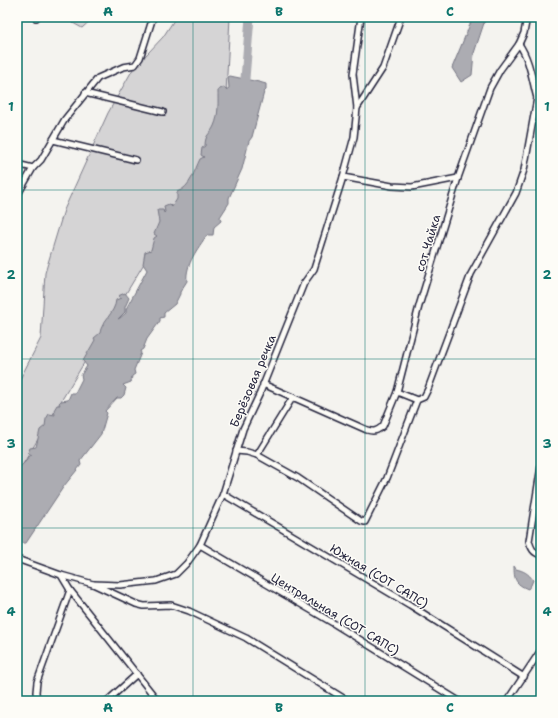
<svg xmlns="http://www.w3.org/2000/svg" width="558" height="718" font-family="'Shantell Sans',sans-serif">
<style>
.green{fill:#d5d4d5;stroke:#7c7b88}
.water{fill:#acacb2;stroke:#757582}
.lines{fill:none;stroke-linecap:round;stroke-linejoin:round}
.river{stroke:#acacb2;stroke-width:9}
.minor-casing{stroke:#22223b;stroke-width:8}
.minor{stroke:#fdfcf7;stroke-width:5}
.grid{fill:none;stroke:#0f766e;stroke-width:1;stroke-opacity:0.55}
.labels{text-anchor:middle;dominant-baseline:central;stroke-width:3;stroke-linejoin:round;paint-order:stroke}
.street-label{font-size:12px;fill:#22223b;stroke:#fdfcf7}
.neatline{fill:none;stroke:#0f766e;stroke-width:1.5}
.grid-label{font-size:13px;text-anchor:middle;font-weight:bold;fill:#0f766e}
</style>
<rect width="100%" height="100%" fill="#f4f3ef"/>
<filter id="ink" filterUnits="userSpaceOnUse"><feTurbulence type="fractalNoise" baseFrequency=".025" numOctaves="2"/><feDisplacementMap in="SourceGraphic" scale="8" xChannelSelector="R" yChannelSelector="G"/><feConvolveMatrix kernelMatrix="1 2 1 2 8 2 1 2 1" color-interpolation-filters="sRGB"/></filter>
<g filter="url(#ink)">
<g class="green">
<path d="M67,17h27l-12,11 -9,-5z"/>
<path d="M176,17h54l-6,114 -207,343v-89l24,-47 4,-65 19,-63 44,-97 25,-44 30,-32z"/>
</g>
<g class="water">
<path d="M473,17h13l-12,36 -2,22 -11,7 -9,-14z"/>
<path d="M230,76l29,6 7,2v6l-2,2 -12,45 -3,4 -7,28 -13,29v5l-9,14 1,4 -7,6 -1,8h-6c-9,13 -22,30 -20,46l-7,11v2l-5,10 -11,9v4l-4,1v3l-13,18 -4,10 -3,2 1,2 -7,17 1,4 -3,2 -1,6 -8,3 3,3 -2,7 -3,3h-4l-12,13 2,2 -6,21 -21,27 1,4 -17,21 -38,57h-6l-3,-3v-70l11,-11 -1,-2 5,-2 -4,-2 2,-5 6,-1 4,-17 5,-4 1,-7 3,-5 6,1 -1,-5 3,-5h3l-1,-2 2,-2 7,-1 3,-7h4l7,-14 -1,-4 6,-9 -4,-5 12,-21 -1,-2 6,-5c1,-11 15,-20 16,-33l5,-2 -3,-2 7,-3 4,5 -4,9v5l-7,7 2,-1 6,-5v-4l21,-39 -4,-6 2,-12 6,-2 3,-12 3,-2 -3,-2 5,-12 -2,-12h6l1,3 1,-1 -1,-6 5,-2 3,3 5,-8v-7c14,-5 17,-21 23,-33l4,-2 -3,-2 1,-7 3,-2c0,-12 5,-11 9,-20 5,-11 4,-24 4,-36l6,-3 2,3 3,-2 -1,-11z"/>
<path d="M514,566l2,3c8,2 12,4 17,11l-2,5 -3,4c-13,-5 -14,-10 -14,-23z"/>
</g>
<g class="lines">
<path class="river" d="M244,91l6,-74"/>
<defs>
<g id="minor">
<path d="M36,17v1"/>
<path d="M519,44c11,16 13,36 18,54l4,4"/>
<path d="M85,93l78,19"/>
<path d="M357,108l26,-40 18,-51"/>
<path d="M53,140l83,20"/>
<path d="M17,164l16,4 8,-8 24,-41 33,-41 25,-11 12,-2 5,-7 13,-41"/>
<path d="M343,177l49,9 20,1 46,-9"/>
<path d="M17,196l16,-28"/>
<path d="M263,384l104,46c7,2 10,1 16,-4l14,-34 22,-86 39,-128 32,-90 10,-18 19,-26 5,-11 3,-16"/>
<path d="M397,392l20,8"/>
<path d="M236,451l11,1 10,3 41,23 63,43 4,1 22,-44 30,-78 7,-3 4,-8 43,-115 45,-81 8,-23 13,-72"/>
<path d="M257,455l36,-58"/>
<path d="M541,466l-12,75c2,7 4,12 12,14"/>
<path d="M223,494l187,111 114,72"/>
<path d="M200,545l133,78 126,78"/>
<path d="M17,559l44,16 9,15 88,111"/>
<path d="M61,575l32,9 43,20 8,2 27,-1 18,6 57,27 102,63"/>
<path d="M93,584l27,1 36,-4 20,-7 11,-11 13,-18 23,-51 20,-65 17,-36 44,-110 10,-14 29,-92 11,-40 3,-29 -4,-34 8,-57"/>
<path d="M37,701l-1,-9 1,-10 33,-92"/>
<path d="M107,701l30,-27"/>
<path d="M507,701l34,-51"/>
</g>
</defs>
<use href="#minor" class="minor-casing"/>
<use href="#minor" class="minor"/>
</g>
</g>
<path class="grid" d="M193,17v684M365,17v684M17,190h524M17,359h524M17,528h524"/>
<g class="labels">
<g class="street-label">
<text transform="translate(428 243) rotate(-73)">сот Чайка</text>
<text transform="translate(253 381) rotate(-67)">Берёзовая речка</text>
<text transform="translate(379 576) rotate(31)">Южная (СОТ САПС)</text>
<text transform="translate(335 614) rotate(31)">Центральная (СОТ САПС)</text>
</g>
</g>
<rect width="558" height="718" fill="none" stroke="#fdfcf7" stroke-width="44"/>
<rect x="22" y="22" width="514" height="674" class="neatline"/>
<g class="grid-label">
<text x="108" y="16">A</text>
<text x="279" y="16">B</text>
<text x="450" y="16">C</text>
<text x="11" y="111">1</text>
<text x="547" y="111">1</text>
<text x="11" y="279">2</text>
<text x="547" y="279">2</text>
<text x="11" y="448">3</text>
<text x="547" y="448">3</text>
<text x="11" y="616">4</text>
<text x="547" y="616">4</text>
<text x="108" y="712">A</text>
<text x="279" y="712">B</text>
<text x="450" y="712">C</text>
</g>
</svg>
